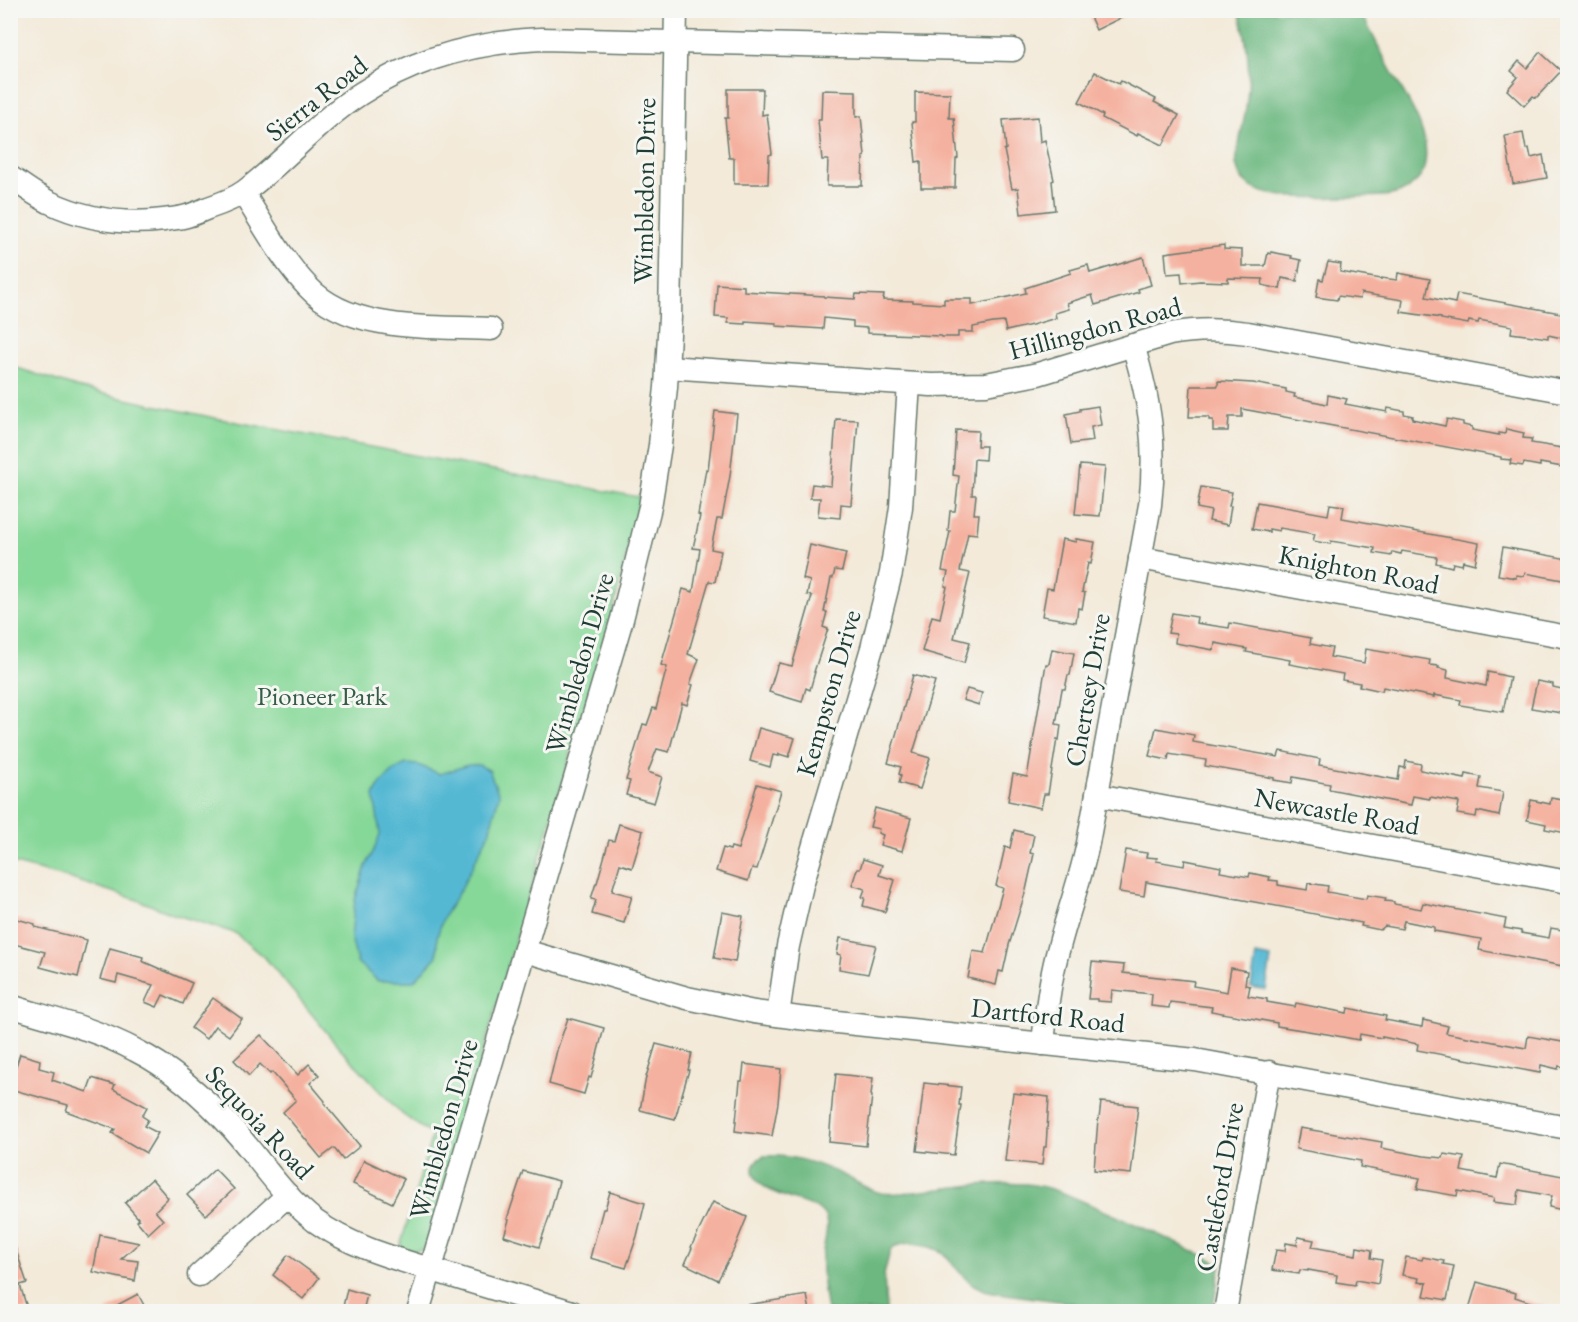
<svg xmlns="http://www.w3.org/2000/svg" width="1578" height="1322" font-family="'EB Garamond',serif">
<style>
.green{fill:#86d898;stroke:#528a66;stroke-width:1.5}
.forest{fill:#6cb880;stroke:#467a5a;stroke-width:1.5}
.water{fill:#55b8d3;stroke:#3a7a84;stroke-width:1.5}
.building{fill:#f5b19f}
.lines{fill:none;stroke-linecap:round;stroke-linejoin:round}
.minor-casing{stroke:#697a6e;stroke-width:25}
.minor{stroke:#fff;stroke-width:22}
.labels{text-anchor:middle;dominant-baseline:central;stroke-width:6;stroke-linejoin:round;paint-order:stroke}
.street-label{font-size:27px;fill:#1f3d34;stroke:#f6f6f2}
.park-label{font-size:27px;fill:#345c48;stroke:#f6f6f2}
</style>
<rect width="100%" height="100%" fill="#f6f6f2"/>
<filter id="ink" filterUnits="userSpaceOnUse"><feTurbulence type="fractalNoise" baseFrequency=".0167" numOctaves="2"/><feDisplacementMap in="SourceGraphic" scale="12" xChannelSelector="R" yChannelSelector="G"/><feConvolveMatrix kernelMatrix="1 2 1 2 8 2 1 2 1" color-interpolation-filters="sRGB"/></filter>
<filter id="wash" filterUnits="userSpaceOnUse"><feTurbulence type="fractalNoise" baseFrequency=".008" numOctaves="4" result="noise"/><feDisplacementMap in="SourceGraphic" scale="24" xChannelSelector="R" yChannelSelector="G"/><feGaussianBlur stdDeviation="1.35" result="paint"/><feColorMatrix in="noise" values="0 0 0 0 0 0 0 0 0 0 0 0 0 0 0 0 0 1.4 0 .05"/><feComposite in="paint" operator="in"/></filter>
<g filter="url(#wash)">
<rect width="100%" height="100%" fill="#f3ead9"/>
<path class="green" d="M11,366l65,21 45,11 94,20 423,79 4,-8 -28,117 -187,636 -5,8 -9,1 -13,-4 32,-112 -30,-21 -64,-68 -71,-86 -32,-27 -62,-19 -38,-15 -70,-22 -54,-14z"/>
<g class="forest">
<path d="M1239,11h121c10,18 19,37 29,56 16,30 44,65 35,101 -2,10 -12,18 -21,23 -14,7 -33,5 -49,6 -28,0 -85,5 -107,-13 -7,-5 -9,-12 -11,-20 2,-22 9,-43 11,-65 4,-28 0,-61 -8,-88z"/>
<path d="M764,1156c28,-2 55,8 79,19 13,6 24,15 38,18 16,2 33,-1 50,-3 31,-4 64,-8 96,-6 25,2 50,15 73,25 41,17 81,36 121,55l-9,47h-116l-23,-8 -75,-10 -14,-3 -10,-5 -9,-7 -23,-26 -12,-5 -21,-4 -14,3 -4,4 -2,5 -5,20 2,36h-59c-3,-17 -6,-35 -5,-53 1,-12 7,-27 4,-39 -1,-5 -5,-8 -9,-11 -17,-8 -62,-15 -64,-38 0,-8 5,-11 11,-14z"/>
</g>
<g class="water">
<path d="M406,764l12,1 22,9 28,-9h11l10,5 10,25 -10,38 -27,54 -19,31 -6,19v19l-23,25h-36l-21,-19 -6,-25 4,-37 11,-34 8,-16 6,-16 -6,-39 7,-12 15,-14z"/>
<path d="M1256,955l15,3 -5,32 -15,-3z"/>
</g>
<g id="blocks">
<g class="building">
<path d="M1087,10h50l-41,20z"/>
<path d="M1540,52l21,19 -25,27 -3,-2 -9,10 -17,-16 11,-13 -7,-6 8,-10 8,7z"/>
<path d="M1095,72l24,12 2,-3 35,18 -2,3 25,13 -16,30 -25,-12 -1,3 -35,-18 1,-3 -24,-13z"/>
<path d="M728,89h35l-1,26 5,-1 5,40 -3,1 -1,29h-34v-26h-5l-4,-40h3z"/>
<path d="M822,90l34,1v26l5,-1 4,40 -2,1 -1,29h-35l1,-26h-6l-4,-40h3z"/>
<path d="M915,92l35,1 -1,25h5l4,40 -2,1 -1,29h-34v-27l-5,1 -4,-40h3z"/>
<path d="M1038,117l2,25 5,-2 9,40 -2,1 3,29 -34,4 -3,-26 -6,1 -8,-39 2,-1 -3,-29z"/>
<path d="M1523,133l3,16 3,-1 2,10 12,-3 4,23 -34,6 -8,-48z"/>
<path d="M1224,245v4l18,1v16h23l3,-13 3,1v-2l21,4 -1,2 10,2 -4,21 -15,-3 -2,11 -18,-4 1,-6 -35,-1v4l-28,-1 -18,2 -1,-10 -14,1 -2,-21z"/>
<path d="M1143,257l8,28 -13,4 1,3 -44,13 -3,-10 -25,8 2,6 -14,4 1,5 -24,7 -26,6 -2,-9 -11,1 -20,4v5h-15v5h-17v-1l-74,-3v-5l-14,-1v-6l-29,-3 -1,11 -47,-3v-3l-31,-2v3l-17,-1v-5l-13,-1 2,-33 27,2v5l80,5v1l31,2 1,-5 28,1 -1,5 30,1v1l31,2v-5h28v6l54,-12 -1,-5 46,-15 -1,-3 18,-5 2,8z"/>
<path d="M1328,262l13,2 -1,8 41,7v-1l16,2 1,-7 32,6 -4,18 29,6 2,-9 109,20 -4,24 -14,-3v3l-37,-5 1,-7 -33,-6 -1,3 -9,-2 -1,3 -27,-5v-1l-40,-6 2,-12 -42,-7 -1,6 -22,-3 -1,4 -21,-3 3,-18 4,1z"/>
<path d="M1218,381l35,2 33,6v3l9,2 -1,3 33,7 1,-9 19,4 -2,5 42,8 1,-4 16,3v3l9,2 -1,3 33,7 2,-7 16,3v3l9,2v3l27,5v-2l6,1 1,-5 18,4 -1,5 9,1 -1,4 37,6v19l-28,-5v3l-16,-3 -1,3 -13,-2 1,-4 -10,-1v-2l-259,-48v8h-13l-1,14h-15v-11h-4v-3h-20l2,-31h27z"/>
<path d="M1098,406l3,19 -10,2 2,14 -22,3 -5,-30 14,-3v-2z"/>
<path d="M715,411l22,3 -7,62 -8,43h-5l-6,30 10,2 -6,31 -6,-1 -21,73 11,5 -9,25 3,1 -6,20 -5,-2 -13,49 -12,-3 -9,23 14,5 -8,26 -28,-8 4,-14 -4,-1 17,-56 4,1 6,-17 3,1 11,-42 -6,-2 22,-76 10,3 7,-43 -7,-1 7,-32 -2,-1 8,-46 2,1z"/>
<path d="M836,419l22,1 -7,85 -10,-1 -1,14 -22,-2 2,-18h-10l2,-14 19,2z"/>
<path d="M956,430l22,1 -1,15h9l-1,14 -11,-1 -2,36h4l-2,19h5l-2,20 -9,-1 -8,38 10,2 -16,65 16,4 -6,21 -42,-12 10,-35 8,2 7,-31 -2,-1 3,-14 -6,-1 8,-40h-2l2,-20h5l4,-35 -6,-1z"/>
<path d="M1080,465l25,2 -5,49 -25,-2z"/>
<path d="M1201,487l31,5 -3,14h2l-3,19 -19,-4 2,-10 -14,-3z"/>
<path d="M1257,502l71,13 2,-11 14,2 -2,12 137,25 -4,21 -12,-3 -1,4 -9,-2 -1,4 -16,-4 1,-6 -35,-6 -1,3 -9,-2 -1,4 -17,-3 1,-5 -44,-7 -1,3 -17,-3 2,-7 -35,-6 -1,3 -10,-2v3l-17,-3z"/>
<path d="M1062,539l14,3v-3l19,3 -4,22 -3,-1 -6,29 3,1 -3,16 -4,-1 -2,14 -34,-6 5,-28 6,1z"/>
<path d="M810,545l36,8 -4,18 -7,-1 -2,8h-2l-7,34h3l-4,15 5,2 -14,43h1l-5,18 -4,-2 -4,14 -33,-10 8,-26h1l1,-3 13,3 20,-70 -5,-1 3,-14 -7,-2z"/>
<path d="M1503,547l65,12v22l-43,-8 -1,3 -8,-1v3l-18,-3z"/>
<path d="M1172,613l25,4 -1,6 33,5 1,-5 81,15 -1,6 22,4 -2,9 34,6 2,-14 64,11 -1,5 10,1 -1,2 10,2 -1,8 39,8 2,-14 22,5 -7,35 -43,-7 1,-5 -27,-5v2l-51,-10 -1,4 -23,-5 1,-3 -18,-3 1,-6 -54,-10 1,-4 -44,-8 1,-3 -32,-6 -1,7 -39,-7 1,-9 -8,-1z"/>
<path d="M1052,649l22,4 -4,22h-2l-3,14h-3l-6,35 5,1 -2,15 -2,-1 -9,55h-4l-3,14 -33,-7 5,-27 14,3 19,-113h3z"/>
<path d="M913,675l22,6 -22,72 17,5 -10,31 -21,-6 2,-8 -2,-1 2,-7 -13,-4z"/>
<path d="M1537,681l16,3v3l9,2v3l6,1v21l-37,-6z"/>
<path d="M967,689l15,4 -3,12 -16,-5z"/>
<path d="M759,728l36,10 -6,19 -10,-3v2l-6,-1 -3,12 -20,-6z"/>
<path d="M1156,728l38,7 -1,7 85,15 2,-6 40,8 -1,6 79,15 2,-13 5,1 1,-7 15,3 -1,6 45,9 1,-5 15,3 -2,11 24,4 -4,24 -22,-5 -1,6 -19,-3 2,-12 -29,-5v2l-17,-3 -2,9 -82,-16 1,-5 -37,-7 -1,6 -18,-3v-2l-69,-12 1,-6 -37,-6 -1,6 -19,-4z"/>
<path d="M757,784l24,7 -24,78 -5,-1 -4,13 -32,-10 7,-23 7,2 1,-3 7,2z"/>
<path d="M1551,798l17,3v24l-2,8 -21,-4 1,-5 -19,-4 4,-20 19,4z"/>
<path d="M875,808l36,10 -9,33 -22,-6 3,-10 -5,-2 1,-4 -9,-2z"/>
<path d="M619,824l24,7 -11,37 -12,-4 -8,27 20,5 -8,27 -32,-9 4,-14 -5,-1 5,-16h1l12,-43 5,1z"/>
<path d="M1014,830l20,5 -4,18 4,1 -8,36 -17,55 -6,27 -4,-1 -3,14 -28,-7 5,-27 12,2 18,-65 -7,-2 9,-39 5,1z"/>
<path d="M1126,850l21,3 -1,4 11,1 -1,3 28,5 1,-6 36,7 -1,5 29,5 1,-4 20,4 -1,3 9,1v4l29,5 1,-7 20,3 -1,6 39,7 1,-4 19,3 -1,3 9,1v2l27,5 2,-6 83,16 -2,9 17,3v2l28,5 2,-10 17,3v36l-89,-17 2,-11 -47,-8v-4l-30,-6 -2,8 -17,-3 -5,4 -19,-4 1,-3 -58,-11v-1l-158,-29 -2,14 -25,-4z"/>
<path d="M863,859l19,6 -3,10 16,5 -10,32 -22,-6 2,-8 -3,-1 3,-8 -13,-4 5,-16h3z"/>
<path d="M722,912l21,4 -8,46 -21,-4z"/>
<path d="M10,917l25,7v3l52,13 -9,37 -38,-10 5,-15 -35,-9z"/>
<path d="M840,938l36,7 -8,29 -29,-5 2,-14 -4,-1z"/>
<path d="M110,948l33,9 -1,4 50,22 -9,21 -20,-9 -6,12 -12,-5 8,-17 -35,-10 -2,8 -16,-4z"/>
<path d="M1092,962l32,3 -1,8 71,8 -1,5 34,6 4,-24 16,3 -2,14 5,1 -2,10 19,3v3l28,5 1,-4 51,10 1,-5 38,8 -1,4 37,7 1,-7 25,6 -2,7 80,15 2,-12 40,7v25l-9,-2 -1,3 -17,-4 -1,8 -123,-23 1,-6 -36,-7v1l-22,-4 -1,6 -32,-6 -50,-8v-3l-66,-12 1,-4 -42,-5 -1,6 -18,-2 1,-12 -40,-4 -1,12 -14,-1v-2h-9z"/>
<path d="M213,998l29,21 -13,17 -14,-10 -9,13 -15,-11z"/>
<path d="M568,1018l36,10 -13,50 -2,-1 -5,17 -35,-10 8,-34z"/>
<path d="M261,1035l37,40 11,-11 10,11 -9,8 15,18 -1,2 36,43 -17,14 -9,-12 -13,10 -38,-46 13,-12 -24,-28 -2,2 -10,-10 -11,12 -15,-16z"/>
<path d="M656,1044l36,9 -4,17h1l-14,49 -35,-9 6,-33z"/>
<path d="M20,1054l20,6 -1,8 15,4 -2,8 35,12 5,-14 23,7 -2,4 34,18 -5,9 6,4 -4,6 14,7 -12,20 -34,-20 3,-4 -49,-18 2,-6 -58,-16v-5z"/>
<path d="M744,1064l37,5 -3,34 -6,33 -37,-5 5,-50h2z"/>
<path d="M836,1074l37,4 -2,17 1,1 -6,50 -37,-4 4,-50h1z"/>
<path d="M924,1083l37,4 -2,18h2l-7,50 -37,-4 2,-17h-1z"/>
<path d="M1013,1093l36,4 -3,50h-2l-2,18 -37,-4 2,-18h-1z"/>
<path d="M1101,1102l37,4 -2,17h1l-6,51 -37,-4 4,-51h1z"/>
<path d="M1300,1128l82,14 -1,6 43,8 19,2 1,-4 20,3 -3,14 36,7 3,-14 68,13v22h-3l-2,11 -14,-3 3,-11 -33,-6 -2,15 -24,-3 1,-4 -36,-7 -1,5 -40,-7 3,-11 -60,-11 1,-6 -65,-12z"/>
<path d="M364,1160l40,19 -12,24 -39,-19z"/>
<path d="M215,1169l19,20 -28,26 -19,-20z"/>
<path d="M523,1171l36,10 -9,33 -11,33 -35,-11 5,-16 -2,-1z"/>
<path d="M152,1179l16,19 -13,13 8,9 -15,14 -11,-13 2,-2 -14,-16z"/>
<path d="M610,1192l35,11 -8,33 -11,32 -36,-10 13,-49h2z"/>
<path d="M713,1202l34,15 -13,32 -16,31 -33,-16 7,-16 -1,-1z"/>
<path d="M100,1235l39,8 -18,16 17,2 -3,20 -42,-9z"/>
<path d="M1298,1237l16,3 -2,7 44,8 1,-8 15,3 -1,8 11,2 -4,24 -22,-4 -1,5 -19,-3 1,-7 -29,-5v1l-8,-1 -1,4 -27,-4 4,-20 9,1 1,-8 11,2z"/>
<path d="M10,1241h3l14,42 -7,2 8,26h-18z"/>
<path d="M288,1255l31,23 -16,21 -30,-24z"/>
<path d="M1406,1257l16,3 1,-3 21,4 -1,3 11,2 -7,34 -23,-4 3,-13 -9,-1 1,-4 -17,-3z"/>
<path d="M1477,1282l39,11 -1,4 36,12 -1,2h-72l-9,-2z"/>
<path d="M347,1289l20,6 -4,16h-21z"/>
<path d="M138,1294l9,17h-41z"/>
<path d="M807,1295l3,16h-63v-6z"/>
</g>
</g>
</g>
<g filter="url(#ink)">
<use href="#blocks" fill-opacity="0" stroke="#697a6e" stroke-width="1.5"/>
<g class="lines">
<defs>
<g id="minor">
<path d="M10,177c13,9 25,18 39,25 36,17 76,23 115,18 7,-1 16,-2 23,-4 7,-2 14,-5 21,-8 12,-4 26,-9 37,-17 40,-30 73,-70 115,-97 55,-36 116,-52 181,-55l472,11"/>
<path d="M243,193c20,31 39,67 65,94 43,46 125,39 183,42"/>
<path d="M667,367l264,18 55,-1 52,-10 132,-40c26,-5 51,-5 78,-1l320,59"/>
<path d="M1140,558l428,79"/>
<path d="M1097,795l471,87"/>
<path d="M525,951l162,47 67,14 45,6 396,42 373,68"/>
<path d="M10,1006c42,13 86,23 125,44 38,19 70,48 98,79 27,31 50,67 82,92 32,23 71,35 108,46 50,16 99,30 149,45"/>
<path d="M778,1015l10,-69 14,-61 70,-237 19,-75 10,-66 8,-123"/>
<path d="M1043,1044c3,-33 7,-66 16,-97 9,-35 22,-69 29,-104l62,-338c7,-60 0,-103 -17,-160"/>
<path d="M199,1275l89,-80"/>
<path d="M418,1312l204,-693 28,-112 10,-62 6,-58 4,-70 6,-307"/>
<path d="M1225,1312l44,-240"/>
</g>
</defs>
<use href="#minor" class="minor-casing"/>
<use href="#minor" class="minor"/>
</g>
</g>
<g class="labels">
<g class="street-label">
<text transform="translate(316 98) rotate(-38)">Sierra Road</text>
<text transform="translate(644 191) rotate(-89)">Wimbledon Drive</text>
<text transform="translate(1095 328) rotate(-15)">Hillingdon Road</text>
<text transform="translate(1359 569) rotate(11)">Knighton Road</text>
<text transform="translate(579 663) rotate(-74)">Wimbledon Drive</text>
<text transform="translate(1087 690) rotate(-80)">Chertsey Drive</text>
<text transform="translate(828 693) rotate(-74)">Kempston Drive</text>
<text transform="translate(1337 811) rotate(10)">Newcastle Road</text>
<text transform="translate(1048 1015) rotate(6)">Dartford Road</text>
<text transform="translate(260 1122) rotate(47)">Sequoia Road</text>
<text transform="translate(443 1129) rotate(-74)">Wimbledon Drive</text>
<text transform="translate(1219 1187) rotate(-80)">Castleford Drive</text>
</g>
<g class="park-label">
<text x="322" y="695">Pioneer Park</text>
</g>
</g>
<rect width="1578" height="1322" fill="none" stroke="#f6f6f2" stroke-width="36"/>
</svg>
